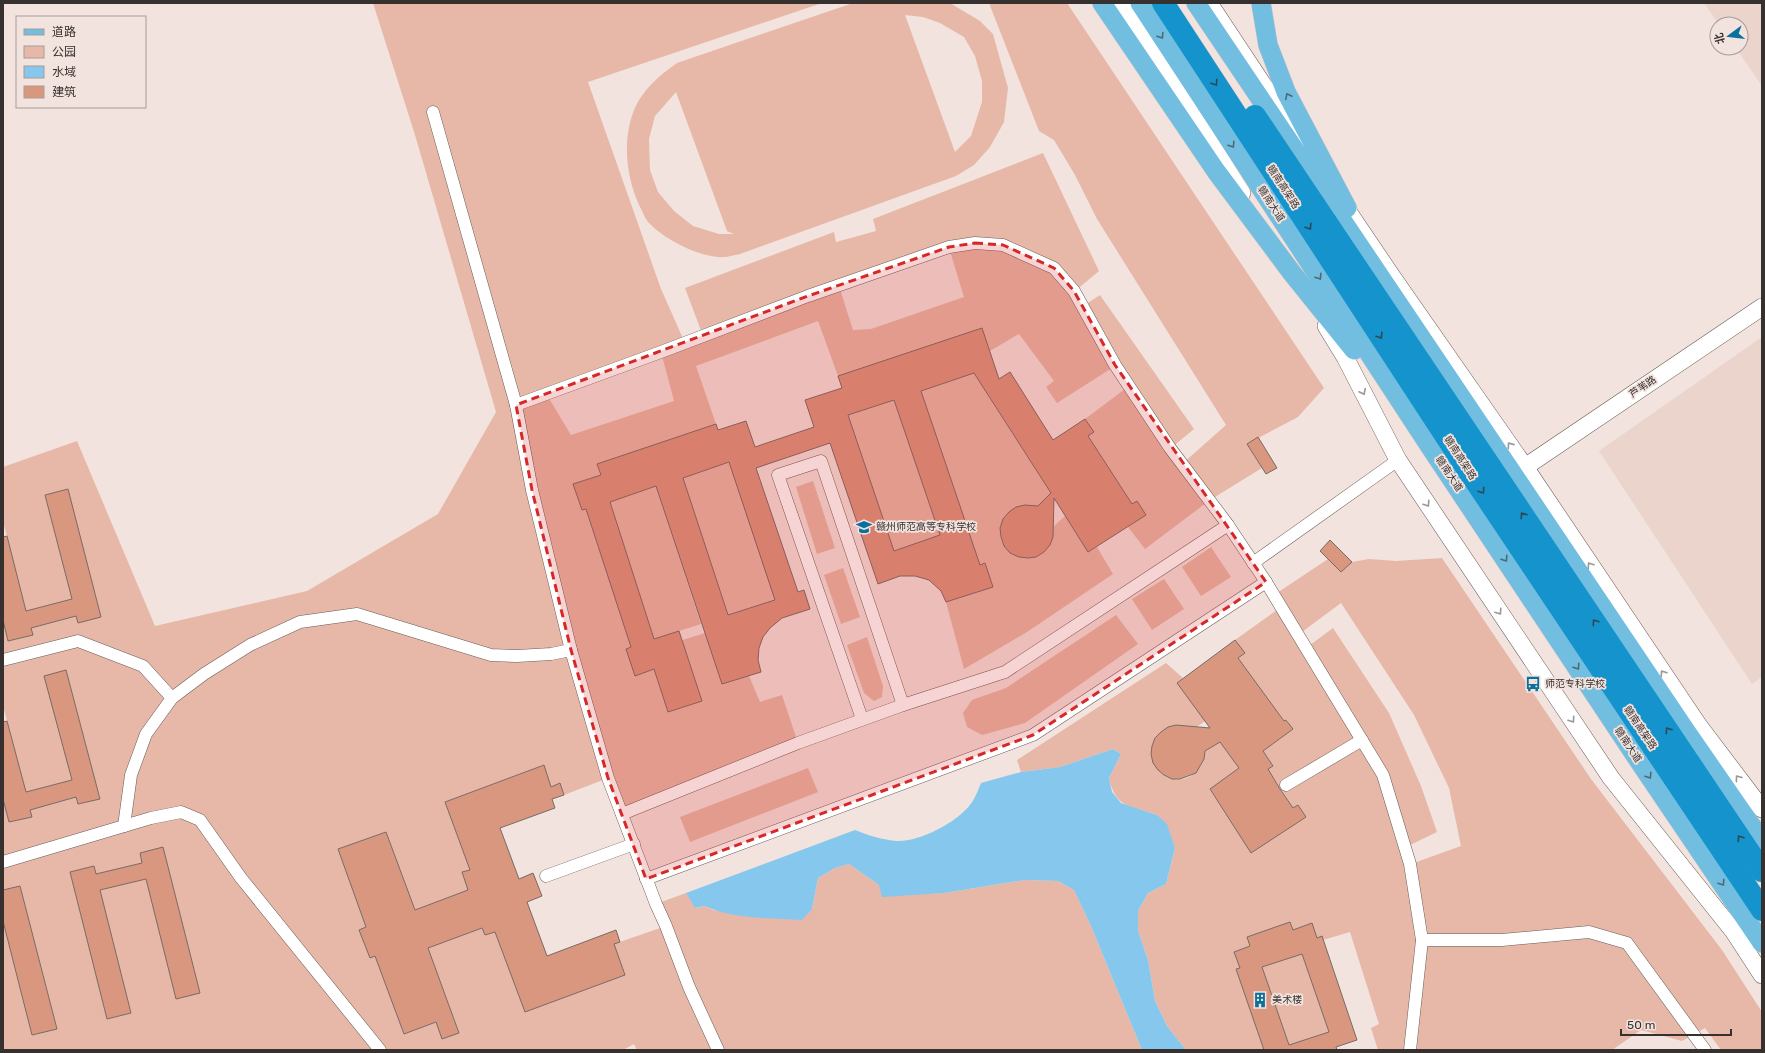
<svg xmlns="http://www.w3.org/2000/svg" width="1765" height="1053" font-family="Rubik,'Noto Sans SC',sans-serif">
<style>
.built{fill:#ebd4cc}
.green{fill:#e7b8a7;fill-rule:evenodd}
.water{fill:#86c7ee}
.building{fill:#d9977f;stroke:#776a66;fill-rule:evenodd}
.lines{fill:none;stroke-linecap:round;stroke-linejoin:round}
.street-casing{stroke:#685c57;stroke-width:13}
.secondary-casing{stroke:#685c57;stroke-width:18}
.primary-casing{stroke:#c7c5c5;stroke-width:20}
.highway-casing{stroke:#c7c5c5;stroke-width:23}
.street{stroke:#fff;stroke-width:12}
.secondary{stroke:#fff;stroke-width:17}
.primary{stroke:#72bee0;stroke-width:19}
.highway{stroke:#1493cc;stroke-width:22}
.oneway{stroke:#4e6976}
.oneway2{stroke:#2e4a56}
.oneway3{stroke:#9a9897}
.marked{fill:#d62828;fill-opacity:0.2;stroke:#d62828;stroke-width:3;stroke-dasharray:8 5;stroke-linejoin:round}
.labels{text-anchor:middle;dominant-baseline:central;stroke-width:3.5;stroke-linejoin:round;paint-order:stroke}
.street-label{font-size:10px;fill:#36312f;stroke:#f2e3de}
.poi-label{font-size:10px;fill:#36312f;stroke:#f2e3de;text-anchor:start}
</style>
<rect width="100%" height="100%" fill="#f2e3de"/>
<g class="built">
<path d="M1704,3h58v83l-26,-38h5v-24h-22z"/>
<path d="M1762,337v340l-10,7 -153,-233z"/>
</g>
<g class="green">
<path d="M373,3h449l-234,79 73,207 24,54 18,-7 -18,-48 149,-56 2,10 40,-11 -3,-12 170,-66 56,118 -24,20 8,15 17,-11 94,134 -23,19 11,16 44,-39 -129,-206 -22,-44 -21,-35 -15,-9 -50,-128h78l257,385 -26,29 -51,27 15,24 -52,32 -65,49 -17,-22 18,-12 -9,-14 -5,3 -44,-68 5,-4 -8,-13 44,-33 -14,-20 -58,37 -11,-16 8,-6 -35,-47 -29,17 -8,-23 -144,48 -20,-55 -122,45 20,58 -119,40 4,11 -28,9 9,26 4,-1 45,138 -5,2 9,27 19,-7 15,43 33,-11 -14,-43 -25,8 -6,-18 48,-15 17,51 27,-8 11,26 22,-7 16,48 -176,71 -14,-36 -44,17 -4,-12 -9,4 -8,-22 -98,37 25,68 -8,3 6,17 -53,20 -29,-78 -48,17 28,78 -6,3 10,28 5,-2 29,78 32,-12 6,17 17,-7 -31,-84 54,-20 3,7 10,-3 30,80 100,-37 -11,-31 52,-18 -10,-22 30,-11 10,15 9,-2 8,4 60,8 39,-9 6,-31 17,-10 14,-4 30,21 38,9 27,-1 81,-13 33,1 16,9 17,36 51,124h-505l-3,-6 -11,6h-620v-129l29,114 25,-7 -37,-142 -17,4v-91l6,23 23,-5 -2,-7 46,-13 3,7 21,-6 -34,-128 -21,6 27,104 -46,12 -23,-86v-86l6,21 23,-6 -1,-7 45,-12 -8,-127 -23,6 27,104 -46,12 -23,-90v-54l74,-26 78,185 152,-35 131,-77 58,-102 -81,-277zM949,248l15,49 -93,32 -18,1 -14,-44zM661,352l13,49 -103,34 -24,-40zM163,847l37,146 -54,-114 -46,11 31,123 -24,6 -37,-147 24,-6 2,8 46,-11 -2,-10z"/>
<path d="M853,3h97l30,18 13,13 15,54 -4,34 -14,25 -16,18 -18,11 -216,78c-4,1 -10,2 -14,3 -24,2 -61,-17 -77,-34 -4,-4 -6,-11 -9,-16 -14,-30 -18,-66 -6,-97 8,-20 26,-35 43,-47zM905,15l18,2 17,6 24,14 11,19 7,25v21l-11,34 -16,16zM676,92l51,139 7,3h-15l-26,-8 -19,-15 -16,-19 -8,-22 -1,-31 6,-23z"/>
<path d="M985,369l-1,20 67,104 -14,14c-9,-4 -19,-2 -26,4 -5,3 -9,9 -10,15 -8,36 52,48 52,1l12,-11 23,36 9,-5 16,27 -86,58 -63,37 -18,-67 47,-15 -8,-24 -5,2 -59,-174z"/>
<path d="M894,400l46,135 -46,16 -46,-136z"/>
<path d="M729,462l46,138 -47,15 -45,-137z"/>
<path d="M813,481l22,67 -18,6 -21,-67z"/>
<path d="M656,486l45,138 -47,15 -44,-137z"/>
<path d="M1211,547l20,30 -30,19 -19,-29z"/>
<path d="M1442,558l149,221 131,171 40,62v38h-41l-16,-22 -23,13 -41,-11 -29,20h-234l-7,-22 8,-4 -29,-92 -27,8 -25,5 14,-22 -19,7 -3,-8 -43,15 3,9 -16,6 3,9 4,-1 3,6 -8,3 28,81h-78l-19,-24 -12,-25 -7,-41 -10,-29v-20l10,-18 18,-9 9,-36 -18,-33c-27,-10 -41,-6 -48,-37l12,-24 -8,-5 -53,18 -39,5 -4,-12 149,-97 17,15 -6,5 28,38c-4,3 -9,7 -13,8 -12,3 -22,-6 -32,4 -5,5 -5,10 -6,16 0,4 -1,9 -1,13 1,3 4,7 7,10 20,17 43,3 45,-21l15,-9 19,26 -29,22 41,62 55,-35 -8,-12 -5,3 -25,-39 5,-3 -10,-15 30,-22 -6,-9 -3,1 -46,-63 6,-5 -9,-13 46,-33 -7,-12 54,-36 13,13 11,-10 17,-3 27,2zM1341,603l73,112 35,73 12,58 -50,18 -5,-17 31,-15 -16,-46 -32,-73 -56,-85 -27,20 -8,-13z"/>
<path d="M843,568l17,49 -19,7 -17,-49z"/>
<path d="M1164,579l20,30 -32,21 -20,-31z"/>
<path d="M1116,615l22,29 -113,79 -43,12 -15,-8 -4,-14 9,-13 34,-12z"/>
<path d="M867,637l16,49 -1,11 -8,4 -10,-8 -17,-48z"/>
<path d="M808,768l10,24 -128,50 -10,-25z"/>
<path d="M1302,954l27,78 -40,13 -27,-78z"/>
</g>
<path class="water" d="M1113,749l8,5 -12,24 3,14 9,11 36,12 10,9 8,24 -9,36 -18,9 -10,18v20l10,29 7,41 12,25 19,24h-44l-51,-124 -17,-36 -16,-9 -33,-1 -81,13 -62,4 -3,-12 -30,-21 -14,4 -17,10 -6,31 -10,11c-29,-2 -71,-1 -97,-14l-10,2 -9,-15 169,-63c12,5 28,10 42,11 22,1 59,-18 73,-36 5,-6 8,-15 11,-22l40,-11 39,-5z"/>
<g class="building">
<path d="M982,328l17,51 11,-7 43,68 32,-21 9,13 -6,4 44,68 5,-3 9,14 -58,37 -34,-54 -1,39 -3,8 -6,7 -8,5 -8,1 -9,-1 -9,-4 -6,-7 -3,-9 -1,-9 3,-9 6,-7 7,-5 9,-2 13,1 13,-13 -77,-120 -53,18 59,174 5,-2 8,24 -47,15 -5,-11 -12,-11 -14,-4h-15l-22,8 -48,-141 -74,25 42,124 6,-2 6,19 -28,9 -12,10 -7,9 -4,11 -1,12 3,12 -39,12 -66,-198 -46,16 44,137 25,-8 23,70 -34,11 -14,-43 -19,7 -9,-27 5,-2 -45,-138 -4,1 -9,-26 28,-9 -4,-11 119,-40 2,6 28,-9 9,26 59,-20 -9,-27 37,-12 -4,-12zM894,400l46,135 -46,16 -46,-136zM729,462l46,138 -47,15 -45,-137z"/>
<path d="M1258,437l19,31 -11,6 -19,-30z"/>
<path d="M68,489l33,128 -23,6 -2,-7 -45,12 2,7 -25,6 -5,-21v-83l4,-1 19,75 46,-12 -27,-104z"/>
<path d="M1330,540l22,22 -11,10 -21,-21z"/>
<path d="M1235,640l10,13 -7,5 46,63 2,-1 7,9 -30,22 10,15 -5,3 12,20 13,19 5,-3 8,12 -55,36 -41,-64 29,-21 -19,-26 -15,9 -1,8 -8,14 -16,6h-8l-8,-4 -6,-5 -5,-7 -2,-9 1,-8 3,-8 6,-6 7,-5 8,-2 34,3 -33,-45z"/>
<path d="M66,670l34,129 -22,5 -2,-7 -46,13 2,7 -23,5 -6,-23v-77l4,-1 19,71 46,-12 -28,-104z"/>
<path d="M544,765l7,22 9,-4 4,12 -12,4 3,9 -55,20 19,51 14,-6 9,23 -15,6 20,54 69,-26 4,12 -6,2 11,31 -100,37 -30,-80 -10,3 -3,-7 -54,20 31,85 -17,6 -6,-17 -32,12 -29,-78 -5,2 -11,-28 7,-3 -28,-78 48,-17 29,78 53,-20 -6,-18 8,-2 -25,-68z"/>
<path d="M163,847l37,146 -24,6 -30,-120 -46,11 31,123 -24,6 -37,-147 24,-6 2,8 46,-11 -2,-10z"/>
<path d="M20,886l37,143 -25,6 -29,-114v-31z"/>
<path d="M1290,922l3,8 19,-7 5,15 5,-2 35,104 -21,7 1,3h-73l-28,-81 4,-1 -6,-16 16,-6 -3,-9zM1302,954l27,78 -40,13 -27,-78z"/>
</g>
<g class="lines">
<defs>
<g id="street">
<path d="M433,112l83,293"/>
<path d="M1253,563l145,-103"/>
<path d="M3,660l75,-19 65,25 29,32"/>
<path d="M862,719l-84,-244 43,-14 82,244"/>
<path d="M1286,785l76,-45"/>
<path d="M622,814l176,-71 105,-38 102,-33 223,-147"/>
<path d="M124,826l7,-51 15,-41 26,-36 32,-24 46,-29 50,-23 57,-8 134,41 26,1 34,-2 20,-4"/>
<path d="M3,862l148,-44 30,-6 19,8 41,58 139,172"/>
<path d="M546,876l88,-32"/>
<path d="M646,879l387,-144 233,-153"/>
<path d="M1422,940h80l87,-8 38,11 78,107"/>
<path d="M718,1050l-29,-63 -23,-61 -10,-22 -48,-126 -37,-128 -39,-160 -16,-85 145,-53 147,-56 141,-49 26,-4 28,2 51,23 20,23 41,74 55,83 58,77 38,57 117,193 27,89 12,76 -12,110"/>
</g>
<g id="secondary">
<path d="M1121,3l121,190"/>
<path d="M1209,3l106,160"/>
<path d="M1339,198l52,77 134,192 174,259 63,83"/>
<path d="M1326,326l19,31 53,103 213,318 123,154 28,43"/>
<path d="M1525,467l237,-160"/>
</g>
<g id="primary">
<path d="M1102,3l114,168 76,102 62,77"/>
<path d="M1140,3l289,442 210,316 123,182"/>
<path d="M1196,3l490,728 76,110"/>
<path d="M1261,3l7,42 18,47 61,116"/>
</g>
<g id="highway">
<path d="M1163,3l297,455 302,452"/>
<path d="M1255,116l507,755"/>
</g>
</defs>
<use href="#street" class="street-casing"/>
<use href="#secondary" class="secondary-casing"/>
<use href="#primary" class="primary-casing"/>
<use href="#highway" class="highway-casing"/>
<use href="#street" class="street"/>
<use href="#secondary" class="secondary"/>
<use href="#primary" class="primary"/>
<use href="#highway" class="highway"/>
</g>
<defs><path id="oneway-chevron" d="M-2-3.5L2.5 0L-2 3.5" fill="none" stroke-width="1.6" stroke-linecap="round" stroke-linejoin="round"/></defs>
<g class="oneway">
<use href="#oneway-chevron" transform="translate(1161 36) rotate(58)"/>
<use href="#oneway-chevron" transform="translate(1288 96) rotate(-117)"/>
<use href="#oneway-chevron" transform="translate(1232 145) rotate(57)"/>
<use href="#oneway-chevron" transform="translate(1319 277) rotate(57)"/>
<use href="#oneway-chevron" transform="translate(1505 559) rotate(56)"/>
<use href="#oneway-chevron" transform="translate(1577 667) rotate(56)"/>
<use href="#oneway-chevron" transform="translate(1649 776) rotate(56)"/>
<use href="#oneway-chevron" transform="translate(1722 883) rotate(56)"/>
</g>
<g class="oneway2">
<use href="#oneway-chevron" transform="translate(1215 83) rotate(57)"/>
<use href="#oneway-chevron" transform="translate(1309 227) rotate(57)"/>
<use href="#oneway-chevron" transform="translate(1380 336) rotate(57)"/>
<use href="#oneway-chevron" transform="translate(1482 491) rotate(56)"/>
<use href="#oneway-chevron" transform="translate(1523 515) rotate(-124)"/>
<use href="#oneway-chevron" transform="translate(1595 622) rotate(-124)"/>
<use href="#oneway-chevron" transform="translate(1668 730) rotate(-124)"/>
<use href="#oneway-chevron" transform="translate(1740 838) rotate(-124)"/>
</g>
<g class="oneway3">
<use href="#oneway-chevron" transform="translate(1363 392) rotate(63)"/>
<use href="#oneway-chevron" transform="translate(1510 445) rotate(-125)"/>
<use href="#oneway-chevron" transform="translate(1427 504) rotate(56)"/>
<use href="#oneway-chevron" transform="translate(1590 565) rotate(-124)"/>
<use href="#oneway-chevron" transform="translate(1499 612) rotate(56)"/>
<use href="#oneway-chevron" transform="translate(1663 673) rotate(-124)"/>
<use href="#oneway-chevron" transform="translate(1572 720) rotate(56)"/>
<use href="#oneway-chevron" transform="translate(1738 778) rotate(-127)"/>
</g>
<path class="marked" d="M975,243l28,2 51,23 20,23 41,74 151,217 -233,153 -387,144 -38,-101 -37,-128 -39,-160 -16,-85 292,-109 141,-49z"/>
<defs>
<symbol id="university-bare" viewBox="-9 -9 18 18"><path d="M0-5L7-2L0 1L-7-2ZM-4 1L0 2.5L4 1V4Q0 6-4 4Z" fill="#0a709d" stroke="#f2e3de" stroke-width="2.5" paint-order="stroke"/></symbol>
<symbol id="bus-bare" viewBox="-9 -9 18 18"><path d="M-5-6H5V4H4V6H2V4H-2V6H-4V4H-5ZM-3.5-4V0h7V-4ZM-3.5 1.2v1.5H-2V1.2ZM2 1.2v1.5H3.5V1.2Z" fill="#0a709d" stroke="#f2e3de" stroke-width="2.5" paint-order="stroke"/></symbol>
<symbol id="building-bare" viewBox="-9 -9 18 18"><path d="M-4-6H4V6H1V3H-1V6H-4ZM-2.5-4.3h1.7v1.8h-1.7ZM.8-4.3h1.7v1.8H.8ZM-2.5-1h1.7V.8h-1.7ZM.8-1h1.7V.8H.8Z" fill="#0a709d" stroke="#f2e3de" stroke-width="2.5" paint-order="stroke"/></symbol>
</defs>
<g fill-rule="evenodd">
<use href="#university-bare" x="853" y="516" width="22" height="22"/>
<use href="#bus-bare" x="1522" y="673" width="22" height="22"/>
<use href="#building-bare" x="1249" y="989" width="22" height="22"/>
</g>
<g class="labels">
<g class="street-label">
<text transform="translate(1283 187) rotate(57)">赣南高架路</text>
<text transform="translate(1271 204) rotate(57)">赣南大道</text>
<text transform="translate(1643 387) rotate(-34)">芦苇路</text>
<text transform="translate(1460 458) rotate(57)">赣南高架路</text>
<text transform="translate(1449 474) rotate(56)">赣南大道</text>
<text transform="translate(1640 728) rotate(56)">赣南高架路</text>
<text transform="translate(1628 745) rotate(56)">赣南大道</text>
</g>
<g class="poi-label">
<text x="876" y="527">赣州师范高等专科学校</text>
<text x="1545" y="684">师范专科学校</text>
<text x="1272" y="1000">美术楼</text>
</g>
</g>
<rect width="1765" height="1053" fill="none" stroke="#36312f" stroke-width="8"/>
<rect x="16" y="16" width="130" height="92" fill="#f2e3de" stroke="#a79c98"/>
<rect x="24" y="29" width="20" height="6" fill="#72bee0" stroke="#a79c98"/>
<text x="52" y="36" font-size="12" fill="#36312f">道路</text>
<rect x="24" y="46" width="20" height="12" fill="#e7b8a7" stroke="#a79c98"/>
<text x="52" y="56" font-size="12" fill="#36312f">公园</text>
<rect x="24" y="66" width="20" height="12" fill="#86c7ee" stroke="#a79c98"/>
<text x="52" y="76" font-size="12" fill="#36312f">水域</text>
<rect x="24" y="86" width="20" height="12" fill="#d9977f" stroke="#a79c98"/>
<text x="52" y="96" font-size="12" fill="#36312f">建筑</text>
<g transform="translate(1729 36) rotate(255)"><circle r="19" fill="#f2e3de" stroke="#a79c98"/>
<path d="M0-3L7 15L0 10L-7 15Z" fill="#0a709d"/>
<text y="-6" font-size="11" font-weight="bold" text-anchor="middle" fill="#36312f">北</text>
</g>
<path d="M1621 1029v6h110v-6" fill="none" stroke="#36312f" stroke-width="2"/>
<text x="1627" y="1029" font-size="12" fill="#36312f" stroke="#f2e3de" stroke-width="3" paint-order="stroke">50 m</text>
</svg>
